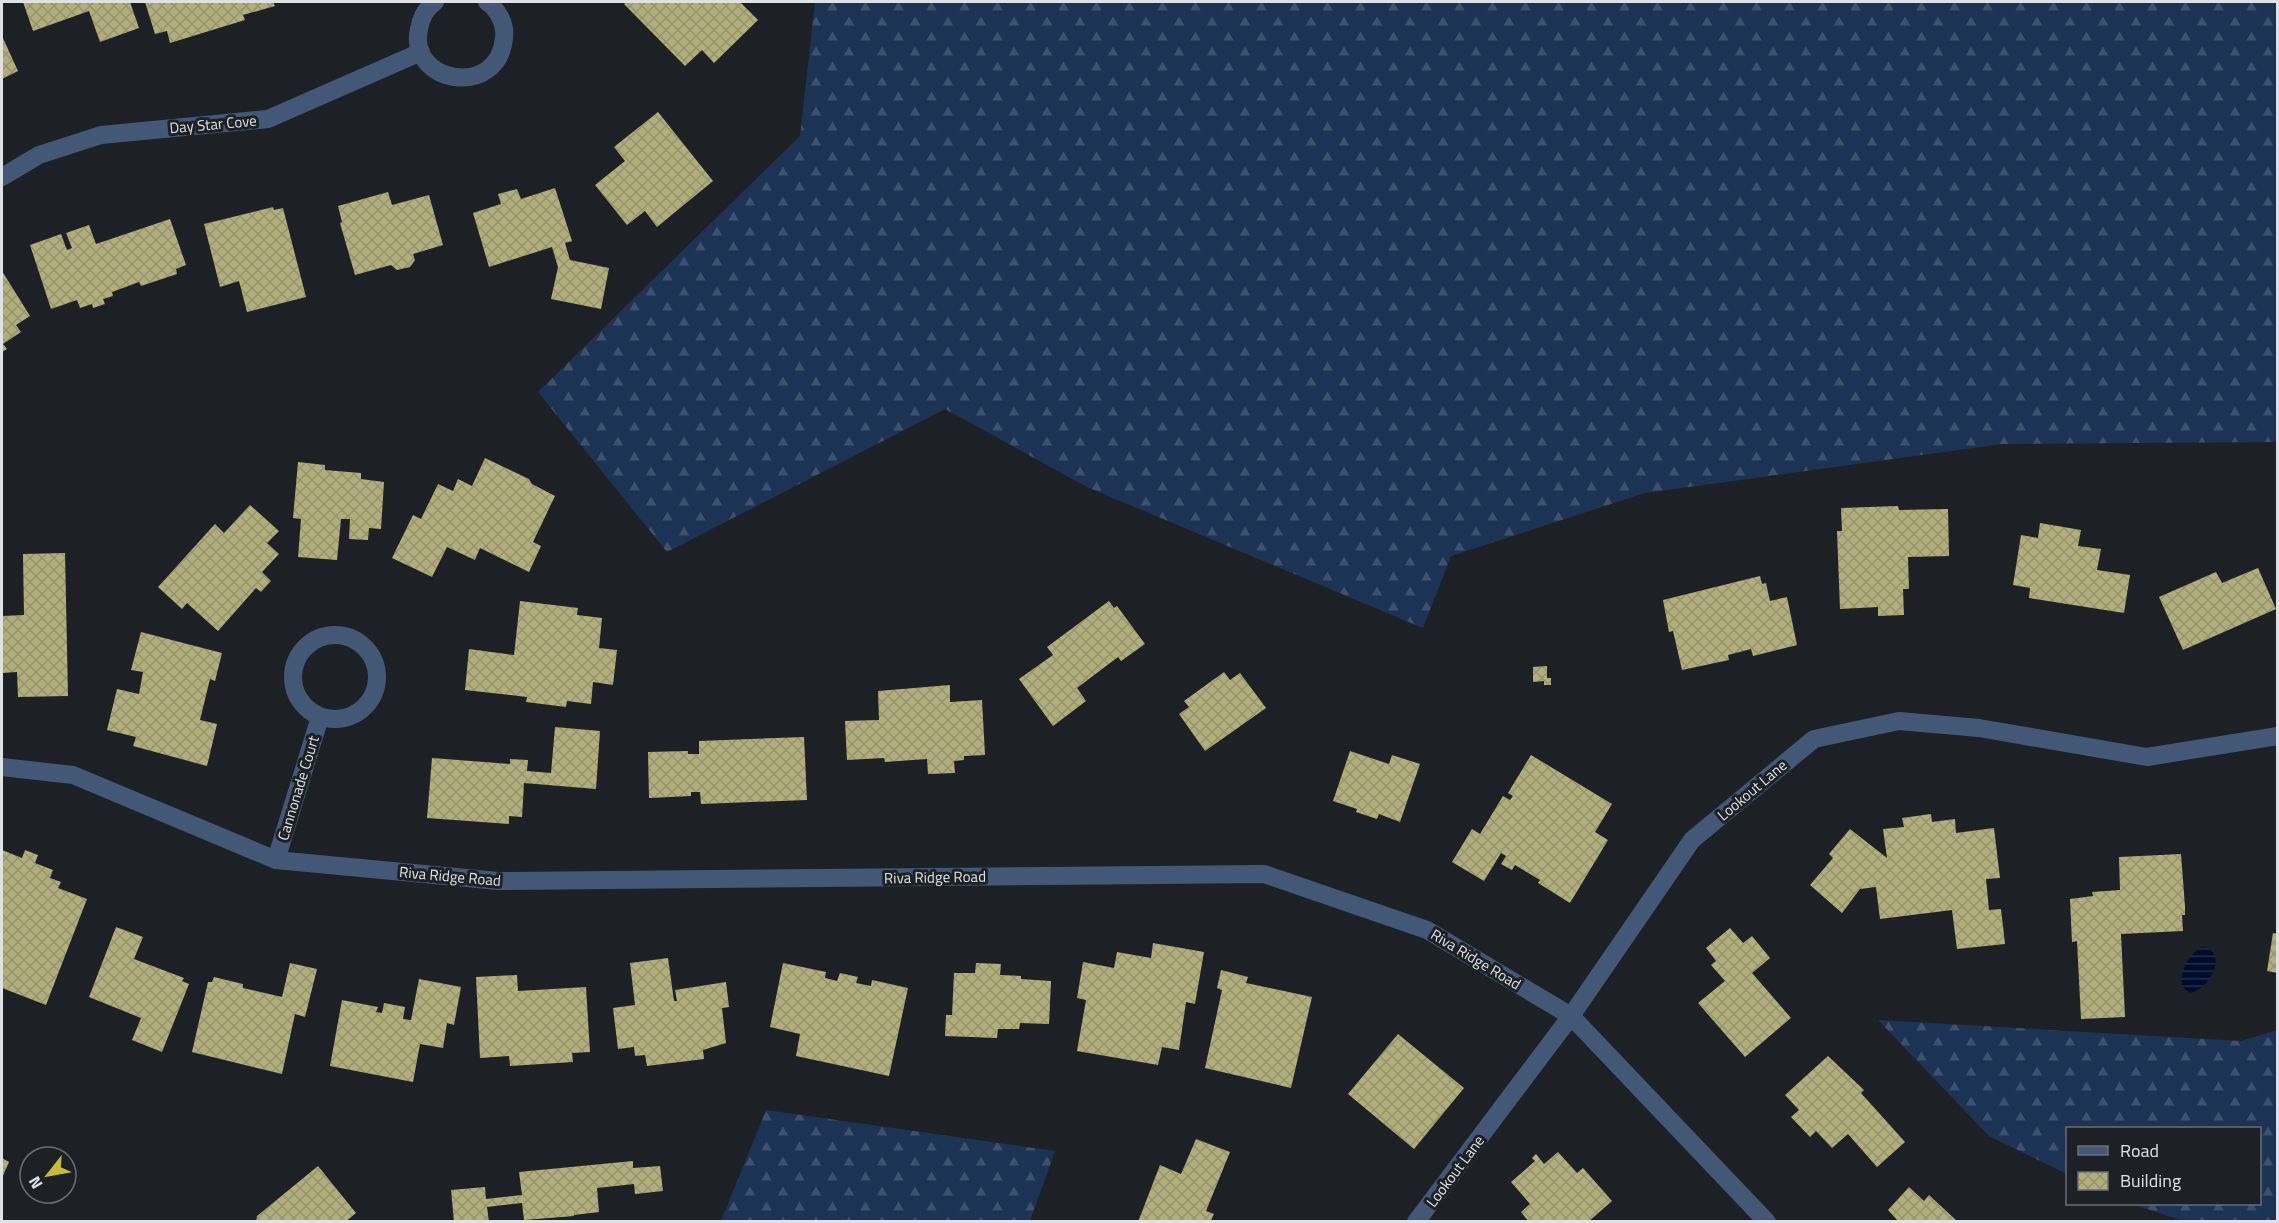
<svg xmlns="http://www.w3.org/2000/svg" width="2279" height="1223" font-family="'Titillium Web',sans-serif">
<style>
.forest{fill:url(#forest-firs)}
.water{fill:url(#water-rules)}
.building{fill:url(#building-cross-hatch)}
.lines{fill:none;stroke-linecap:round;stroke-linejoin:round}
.minor{stroke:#435877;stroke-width:18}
.labels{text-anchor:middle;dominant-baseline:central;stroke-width:6;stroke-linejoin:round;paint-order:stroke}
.street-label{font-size:15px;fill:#dfe1e5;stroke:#1d2125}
</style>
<defs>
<pattern id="forest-firs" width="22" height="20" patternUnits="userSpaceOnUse" patternTransform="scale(1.5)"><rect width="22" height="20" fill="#1d3355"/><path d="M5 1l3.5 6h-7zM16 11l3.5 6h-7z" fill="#3d506d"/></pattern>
<pattern id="water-rules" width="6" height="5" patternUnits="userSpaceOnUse" patternTransform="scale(1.5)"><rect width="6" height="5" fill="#000c2b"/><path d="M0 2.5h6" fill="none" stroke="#252f4a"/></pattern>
<pattern id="building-cross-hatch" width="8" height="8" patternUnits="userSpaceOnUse" patternTransform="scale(1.5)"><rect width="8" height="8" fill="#b2ae7c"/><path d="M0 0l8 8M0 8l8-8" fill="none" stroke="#96946e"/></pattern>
</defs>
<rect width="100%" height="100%" fill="#1d2125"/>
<g class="forest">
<path d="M815,2h1462v440l-275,2 -357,49 -194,63 -28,72 -336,-141 -142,-78 -278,143 -129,-160 262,-256z"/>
<path d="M1878,1020l363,21 36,-11v191h-94l-51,-17h128v-76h-192l-1,46 -78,-38z"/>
<path d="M766,1110l289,41 -25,70h-309z"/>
</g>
<path class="water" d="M2202,947c29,5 6,43 -12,46l-8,-6c-2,-17 5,-31 20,-40z"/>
<g class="building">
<path d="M23,2h107l9,26 -39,14 -11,-31 -56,20z"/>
<path d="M145,2h128l2,4 -32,9 2,5 -75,23 -3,-12 -12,3z"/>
<path d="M627,2h113l18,18 -44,43 -12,-13 -17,16 -61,-62z"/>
<path d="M2,36l16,35 -16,8z"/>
<path d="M658,112l55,69 -56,46 -12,-16 -18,14 -32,-40 30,-24 -11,-14z"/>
<path d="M555,188l17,53 -7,2 5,17 39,8 -8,41 -50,-10 7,-32 -6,-20 -63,20 -16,-54 28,-9 -3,-10 19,-5 4,10z"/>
<path d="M388,192l4,13 37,-10 14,50 -30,9 2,6 -5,7 -13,3 -6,-5 -36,10 -15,-52 2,-1 -4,-16z"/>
<path d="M273,207l1,3 9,-2 23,89 -59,15 -8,-31 -19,6 -16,-63z"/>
<path d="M170,219l16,46 -10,4 1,5 -36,12 -2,-4 -27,10 1,4 -10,3 2,5 -12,4 -1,-4 -12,4 -3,-8 -26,9 -21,-64 31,-11 6,16 5,-2 -6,-15 23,-8 7,19z"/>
<path d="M2,271l28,45 -14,9 5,7 -18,12 4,5 -5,3z"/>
<path d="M485,458l44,21 3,5 23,12 -22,46 8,4 -12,26 -49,-24 -5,12 -28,-13 -15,30 -40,-19 21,-43 8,4 17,-35 15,7 5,-12 14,7z"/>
<path d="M298,462l27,3v5l36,3v6l23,3 -3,47 -12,-1 -1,12 -19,-1 1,-20h-9l-4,41 -39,-3 3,-38 -8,-1z"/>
<path d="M250,505l29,26 -12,12 12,11 -17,18 9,9 -10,11 -5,-4 -38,43 -31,-28 -5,6 -24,-22 57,-63 9,9z"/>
<path d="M1898,506l1,4 49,-1 1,47 -41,1 1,32h-6l1,26 -26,1v-9l-38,2 -3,-78h5l-1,-23z"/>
<path d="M2040,523l41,7 -3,16 23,3 -4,21 33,5 -6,38 -95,-15 1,-10 -17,-3 8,-50 17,3z"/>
<path d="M65,553l3,143 -50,1 -1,-25 -15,1v-57l22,-1 -1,-61z"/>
<path d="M2258,568l18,41 -93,41 -24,-53 57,-25 6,11z"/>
<path d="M1760,576l2,8 4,-1 4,18 17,-4 10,48 -44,11 -2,-7 -23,6 1,5 -47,10 -9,-39 -4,1 -6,-32z"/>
<path d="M520,601l58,7 -1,7 25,3 -3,30 18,2 -4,35 -20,-3 -2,22 -24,-3 -1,6 -40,-5 1,-5 -62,-7 4,-41 45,6z"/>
<path d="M1109,601l5,7 3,-2 28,38 -24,17 -3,-4 -41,31 9,13 -33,25 -34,-47 34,-24 -6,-8z"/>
<path d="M141,632l81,21 -7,28 -5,-2 -10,41 17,4 -10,42 -74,-20 3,-9 -29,-7 10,-41 22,5 4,-22 -12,-2z"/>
<path d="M1547,666v12h4v7h-7v-4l-11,1v-15z"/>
<path d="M1224,672l6,8 10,-7 26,35 -61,43 -26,-37 10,-7 -5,-6z"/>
<path d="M950,685v17l32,-2 3,55 -21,1v4l-10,1 1,12 -27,1 -1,-15 -42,3 -1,-4 -37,2 -2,-39 34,-1 -1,-29z"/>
<path d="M555,727l45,4 -4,58 -72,-6 -2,34 -13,-1v8l-82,-6 5,-60 78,6v-5l18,1 -1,11 24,2z"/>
<path d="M804,737l3,63 -106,4 -1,-12h-9v4l-42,2 -1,-46 40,-1v3h11v-13z"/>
<path d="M1350,751l39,13 3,-9 28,9 -20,58 -21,-8 -2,5 -21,-7 1,-3 -24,-8z"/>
<path d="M1531,755l81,49 -17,28 13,8 -38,63 -32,-20 2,-3 -25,-15 -3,5 -11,-6 5,-8 -5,-3 -17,28 -32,-19 20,-33 8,5 23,-38 7,4 3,-4 -5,-3z"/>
<path d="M1931,814l1,8 23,-3 1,14 38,-5 6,50 -14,1 3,31 12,-1 4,35 -48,5 -5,-39 -72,9 -4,-32 -16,2 -18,24 -32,-28 23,-27 -4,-4 21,-25 37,29 -4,-29 21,-2 -2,-9z"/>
<path d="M2,850l20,8 3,-8 13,5 -3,8 18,7 -3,8 11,4 -3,6 29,11 -41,106 -44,-17v-106l1,-4 -1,-1z"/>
<path d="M2181,854l4,53v8h-3l1,16 -62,3 4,83 -44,2 -4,-78 -5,1 -2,-43 23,-3 -1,-4 28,-2 -1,-33z"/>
<path d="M116,927l27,10 -9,22 50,19 -2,3 7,3 -27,68 -30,-12 9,-22 -52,-21z"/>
<path d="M1730,928l13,15 9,-7 18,22 -18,15 39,45 -46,39 -47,-54 27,-22 -14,-16 5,-4 -10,-13z"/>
<path d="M2273,933l5,1v39l-11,-2z"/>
<path d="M1153,943l51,9 -9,52 -9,-2 -7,48 -17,-3 -4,18 -81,-14 9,-51 -9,-2 6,-36 31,6 3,-16 34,6z"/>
<path d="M668,958l6,43h3l-2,-11 51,-8 3,25 -7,1 4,35 -23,7 1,9 -57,7 -2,-11 -10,1 -1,-9 -16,2 -5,-41 22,-3 -5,-42z"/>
<path d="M290,963l27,6 -12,48 -10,-3 -13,60 -90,-22 16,-70h4l2,-5 29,7v4l39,9z"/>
<path d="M783,963l43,9 -1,6 12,3 3,-8 18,4 -2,6 15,3 1,-6 36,8 -19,88 -93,-20 4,-22 -30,-7z"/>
<path d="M976,963l25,1 -1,11 21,1v3l30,2 -2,43 -29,-1 -1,6h-21l-1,9 -52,-2 1,-21h6l2,-42h21z"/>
<path d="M1221,970l27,7 -2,6 66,14 -21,91 -86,-20 17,-78 -5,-2z"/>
<path d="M517,975l1,16 68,-4 4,65 -18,1 1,9 -63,4 -1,-10 -29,2 -4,-81z"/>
<path d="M419,979l42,8 -7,38 -7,-2 -4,25 -23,-4 -7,38 -83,-16 12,-66 36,7 -2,5 6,1 2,-10 21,4 -2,12 8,1z"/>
<path d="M1398,1034l66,54 -50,61 -66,-55z"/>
<path d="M1828,1056l36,34 -3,3 44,49 -28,25 -29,-33 -16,14 -16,-17 -6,6 -19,-20 8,-7 -14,-15z"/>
<path d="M1196,1139l34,13 -24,59 8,3 -4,8h-72l22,-57 21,9z"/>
<path d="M1558,1152l19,21 6,-5 29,33 -24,21h-59l-8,-10 9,-8 -19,-22 24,-21 -3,-3 4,-4 8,10z"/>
<path d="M2,1158l7,4 -7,16z"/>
<path d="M633,1161v7l27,-2 3,25 -28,3 -1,-10 -37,4 2,24 -25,3v1l-50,4 -2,-17 -35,4 2,15h-35l-3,-32 34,-3 1,12 36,-4 -3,-23z"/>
<path d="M318,1166l38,47 -11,9h-89l1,-6z"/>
<path d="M1909,1187l15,14 5,-6 29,27h-59l-11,-12z"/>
</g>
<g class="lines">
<g class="minor">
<path d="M435,2c-9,6 -14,16 -16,27 -12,54 79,71 85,9 2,-13 -6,-29 -17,-36"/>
<path d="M2,177l37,-22 62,-20 167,-16 153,-67"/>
<circle cx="335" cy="677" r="42"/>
<path d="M2,767l71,8 203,85 222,21 766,-7 163,56 144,86 196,206"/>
<path d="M276,860l44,-143"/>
<path d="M1416,1222l155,-206 121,-176 122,-101 85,-18 80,7 168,29 131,-21"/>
</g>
</g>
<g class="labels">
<g class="street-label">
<text transform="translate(213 124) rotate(-5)">Day Star Cove</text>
<text transform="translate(298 788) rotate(-73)">Cannonade Court</text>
<text transform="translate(1752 790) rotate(-40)">Lookout Lane</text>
<text transform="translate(450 876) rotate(5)">Riva Ridge Road</text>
<text transform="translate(935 877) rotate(-1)">Riva Ridge Road</text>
<text transform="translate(1476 959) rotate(31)">Riva Ridge Road</text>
<text transform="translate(1455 1171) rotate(-53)">Lookout Lane</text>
</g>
</g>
<rect width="2279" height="1223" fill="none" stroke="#dfe1e5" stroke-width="6"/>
<rect x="2066" y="1127" width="195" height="78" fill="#1d2125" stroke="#6b6e72" stroke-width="1.5"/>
<rect x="2078" y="1146" width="30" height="9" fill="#435877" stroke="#6b6e72" stroke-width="1.5"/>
<text x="2120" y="1157" font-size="18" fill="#dfe1e5">Road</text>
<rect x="2078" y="1172" width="30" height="18" fill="url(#building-cross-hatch)" stroke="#6b6e72" stroke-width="1.5"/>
<text x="2120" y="1187" font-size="18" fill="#dfe1e5">Building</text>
<g transform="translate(48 1175) rotate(239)"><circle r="28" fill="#1d2125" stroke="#6b6e72" stroke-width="1.5"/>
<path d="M0-4.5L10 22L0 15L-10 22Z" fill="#c7bb3c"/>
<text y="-9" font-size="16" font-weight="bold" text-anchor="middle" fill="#dfe1e5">N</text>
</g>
</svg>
